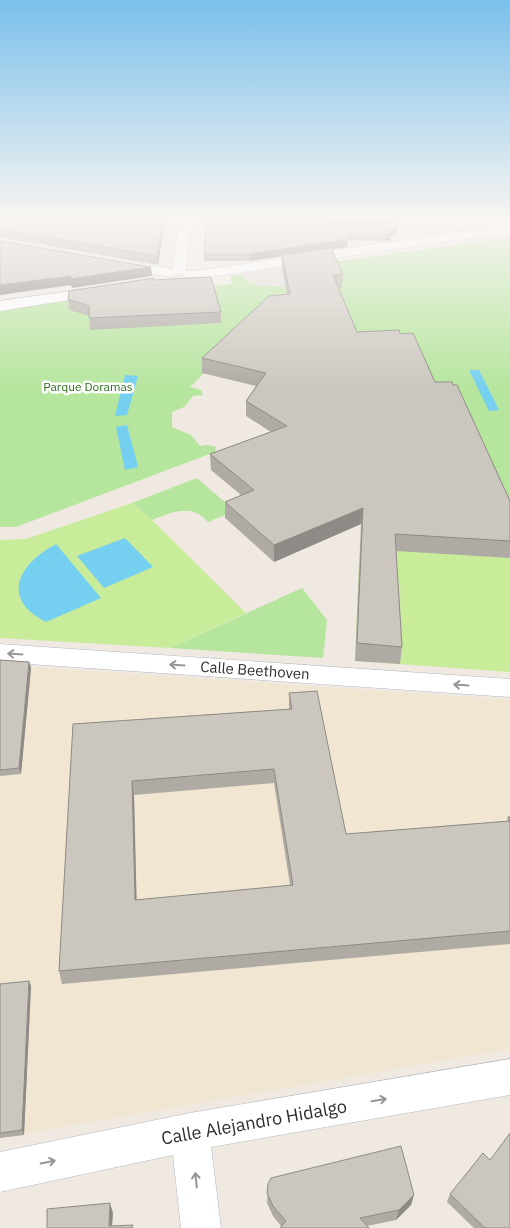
<svg xmlns="http://www.w3.org/2000/svg" width="510" height="1228" font-family="'IBM Plex Sans',sans-serif">
<style>
.education{fill:#f0e6d1}
.green{fill:#b6e59e}
.pitch{fill:#c9ec9a}
.plaza{fill:#dfdcd8}
.water{fill:#75cff0}
.lines{fill:none;stroke-linecap:round;stroke-linejoin:round}
.minor-casing{stroke:#b4b7c1;stroke-width:1}
.tertiary-casing{stroke:#b4b7c1;stroke-width:1}
.minor{fill:#fff;fill-rule:evenodd}
.tertiary{fill:#fff;fill-rule:evenodd}
.wall{fill:#afaba4;fill-rule:evenodd}
.shaded-wall{fill:#8e8b86}
.building{fill:#cbc7bf;stroke:#8e8b86;fill-rule:evenodd}
.oneway{stroke:#969696}
.labels{text-anchor:middle;dominant-baseline:central;stroke-width:5;stroke-linejoin:round;paint-order:stroke}
.far-park-label{font-size:12px;fill:#2c6e1b;stroke:#fff}
.street-label{font-size:15px;fill:#2e2e2e;stroke:#fff}
.near-street-label{font-size:18px;fill:#2e2e2e;stroke:#fff}
</style>
<rect width="100%" height="100%" fill="#efe9e1"/>
<path class="education" d="M0,665l510,35v349l-510,89z"/>
<g class="green">
<path d="M510,238v288l-279,-179 -41,40 11,3 2,5 -10,1 -9,11 -12,5v15l19,8 9,11 7,-1 9,2 -1,5 -199,75h-16v-217l92,-13 140,-13 -2,-8z"/>
<path d="M197,478l38,33 -27,11c-16,-19 -36,-10 -56,-2l-20,-17z"/>
<path d="M302,588l25,32 -4,38 -153,-10z"/>
</g>
<g class="pitch">
<path d="M132,503l20,17 94,93 -76,35 -170,-10v-98l26,-1z"/>
<path d="M510,540v132l-155,-11 4,-97 25,1 10,-17z"/>
</g>
<path class="plaza" d="M287,268l3,19 -31,-1 -12,-5 -6,-7z"/>
<g class="water">
<path d="M469,370h10l20,40 -10,1z"/>
<path d="M125,375l13,1 -11,39 -12,1z"/>
<path d="M127,425l11,42 -13,3 -9,-43z"/>
<path d="M125,538l28,29 -49,21 -27,-32z"/>
<path d="M56,544l45,54 -55,24c-46,-23 -28,-58 10,-78z"/>
</g>
<g class="lines">
<defs>
<g id="minor">
<path d="M126,217l116,1 1,3 -1,3 -5,1 -46,-1 -5,47 18,-1 246,-37 60,-7v8l-60,7 -246,37 -20,-1 -2,-4 -11,4 -56,-10 -2,-3 2,-3 5,-1 52,9 7,-45h-48l-5,-1 -1,-3z"/>
<path d="M362,217l87,1 6,4 -6,4 -86,-1 -6,-4z"/>
<path d="M101,287l5,1 2,3 -2,3 -106,17v-10z"/>
<path d="M0,644l510,35v18l-510,-35z"/>
<path d="M510,1059v36l-299,52 10,81h-40l-8,-73 -173,37v-40l190,-39z"/>
</g>
<path id="tertiary" d="M449,218l61,3v8l-66,-4 -2,-3 2,-3z"/>
</defs>
<use href="#minor" class="minor-casing"/>
<use href="#tertiary" class="tertiary-casing"/>
<use href="#minor" class="minor"/>
<use href="#tertiary" class="tertiary"/>
</g>
<g class="wall">
<path d="M0,218l164,9 -6,38 -158,-28z"/>
<path d="M394,221l2,14 -5,1v4l-6,1 -37,-1 -1,7 -15,2 11,25 -1,14h-4l19,44 43,2 35,48 18,3 57,116v57l-114,-7 6,96 -2,17 -45,-3 6,-137 -87,38 -49,-44v-16l16,-7 -30,-25 -1,-16 61,-22 -25,-16v-15l10,-15 -54,-13v-15l85,-64 -5,-26v-12l-33,5h-45v-7z"/>
<path d="M154,278v2l67,32v11l-131,7 -1,-14 -20,-6 -1,-11z"/>
<path d="M0,660l29,2 2,6 -10,106 -21,2z"/>
<path d="M289,693l57,141 161,-13 1,-4h2v127l-448,40 -3,-13 14,-247 216,-15zM274,783l16,102 -154,15 -2,-105z"/>
<path d="M29,981l2,5 -7,149 -24,3v-154z"/>
<path d="M490,1160l20,68h-36l-27,-26 3,-8z"/>
<path d="M268,1184l143,21 -15,15 -29,6h-86l-8,-10 -6,-13z"/>
</g>
<g class="shaded-wall">
<path d="M163,218l1,9 -6,38 -1,-9z"/>
<path d="M397,228l-1,7 -5,1v4l-6,1 1,-7 5,-5z"/>
<path d="M348,239l-1,8 -98,14v-7z"/>
<path d="M151,267l1,9 -80,12 -1,-3 -71,10v-10l71,-9z"/>
<path d="M363,508l-2,16 -87,38v-17z"/>
<path d="M29,662l2,6 -10,106 -2,-6z"/>
<path d="M132,781l2,14 3,119 -2,-14z"/>
<path d="M29,981l2,5 -7,149 -2,-5z"/>
<path d="M414,1195l-3,10 -15,15 3,-10z"/>
<path d="M110,1203l3,10 -1,15 -3,-2z"/>
</g>
<g class="building">
<path d="M0,218h163l-6,38 -157,-27z"/>
<path d="M206,220l188,1 3,7 -6,1 1,4 -6,1 -38,-1v6l-99,15h-45z"/>
<path d="M0,241l151,26 -81,12 1,-3 -71,9z"/>
<path d="M331,248l12,26 -10,1 24,57 42,-2 1,4 13,-1 22,49h17l1,3h4l53,116v40l-115,-7 7,113 -45,-4 6,-135 -89,37 -49,-43 29,-12 -44,-36 77,-28 -41,-25 20,-28 -64,-15 67,-62 21,-2 -8,-39z"/>
<path d="M211,277l10,35 -132,6v-12l-21,-7 1,-8 85,-13 -1,2z"/>
<path d="M0,660l29,2 -10,106 -19,2z"/>
<path d="M317,691l29,143 164,-13 -2,-4h2v114l-451,40 14,-247 219,-15 -3,-16zM274,769l19,116 -158,15 -3,-119z"/>
<path d="M29,981l-7,149 -22,3v-149z"/>
<path d="M510,1133v95h-25l-35,-34 33,-41 7,7z"/>
<path d="M401,1146l13,49 -15,15 -39,8 9,10h-89l6,-7 -13,-15 -6,-13 1,-9 3,-6z"/>
<path d="M110,1203l-1,23 24,-1 -1,3h-85v-19z"/>
</g>
<defs><path id="oneway-shaft" d="M-6 0H5M1.5-3L5.5 0L1.5 3" fill="none" stroke-width="1.6" stroke-linecap="round" stroke-linejoin="round" transform="scale(1.25)"/></defs>
<g class="oneway">
<use href="#oneway-shaft" transform="translate(15 654) rotate(-176)"/>
<use href="#oneway-shaft" transform="translate(177 665) rotate(-176)"/>
<use href="#oneway-shaft" transform="translate(461 685) rotate(-176)"/>
<use href="#oneway-shaft" transform="translate(379 1100) rotate(-10)"/>
<use href="#oneway-shaft" transform="translate(48 1162) rotate(-12)"/>
<use href="#oneway-shaft" transform="translate(196 1180) rotate(-96)"/>
</g>
<linearGradient id="sky" x2="0" y2="1"><stop stop-color="#7abfeb"/><stop offset="0.56" stop-color="#f8f5f2"/><stop offset="1" stop-color="#f8f5f2" stop-opacity="0"/></linearGradient>
<rect width="510" height="389" fill="url(#sky)"/>
<g class="labels">
<g class="far-park-label">
<text x="88" y="386">Parque Doramas</text>
</g>
<g class="street-label">
<text transform="translate(255 670) rotate(4)">Calle Beethoven</text>
</g>
<g class="near-street-label">
<text transform="translate(254 1122) rotate(-10)">Calle Alejandro Hidalgo</text>
</g>
</g>
</svg>
